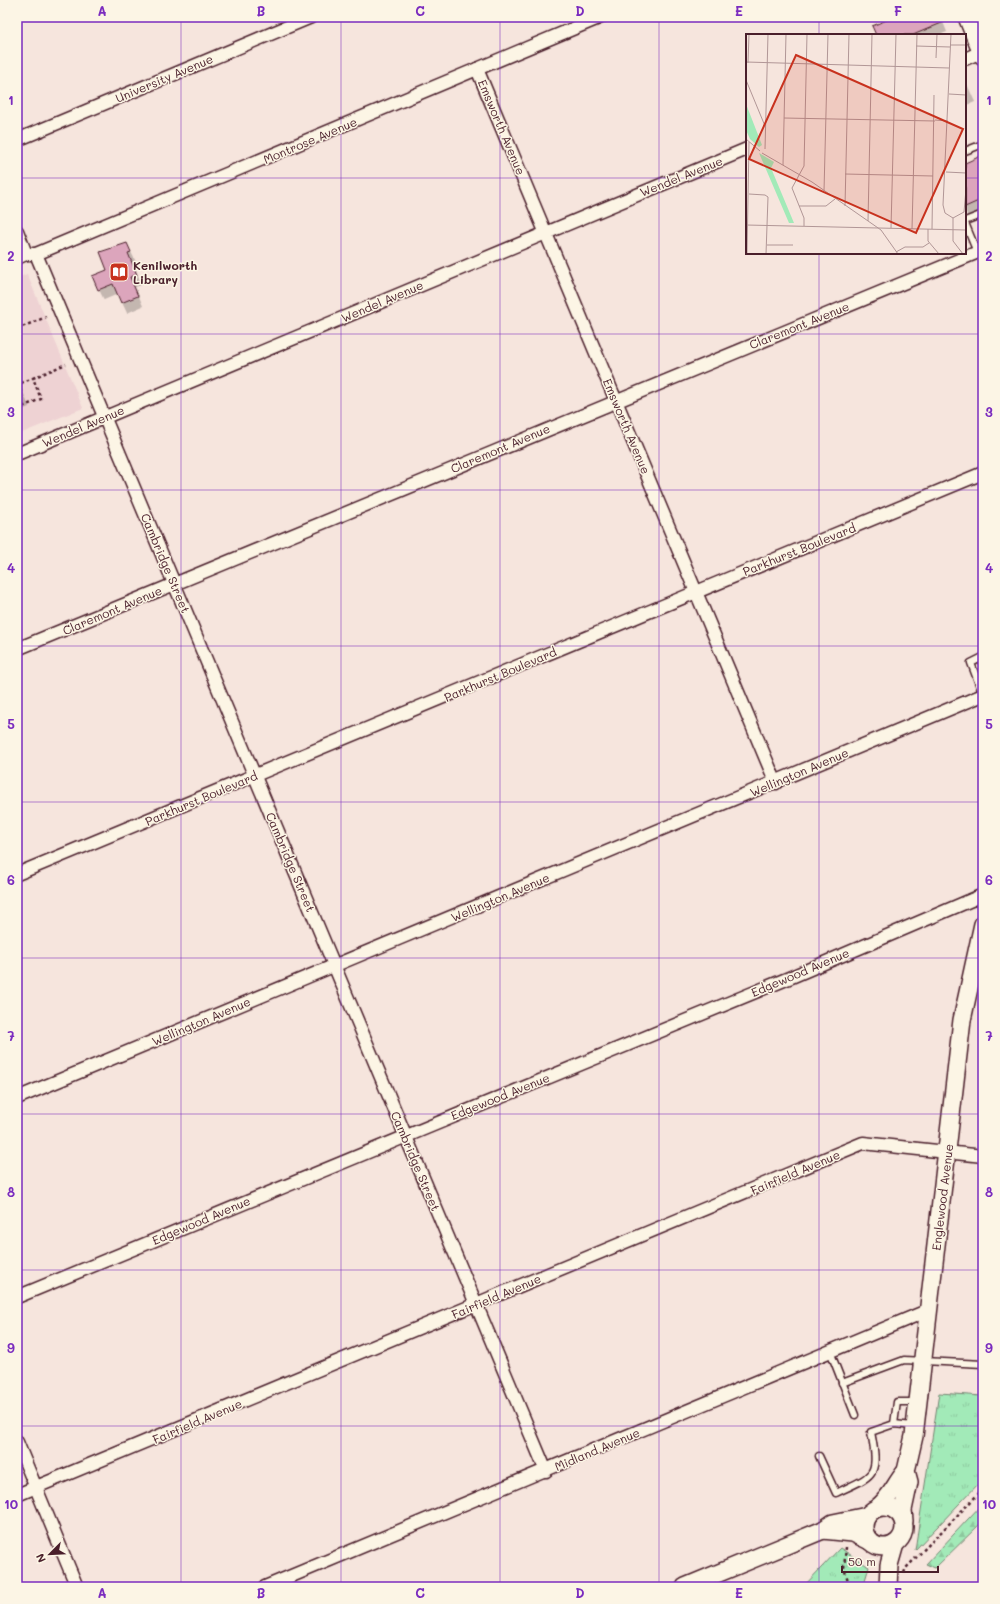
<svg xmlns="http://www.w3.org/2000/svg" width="1000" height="1604" font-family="Mali,sans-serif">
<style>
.built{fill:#eed2d3}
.grass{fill:url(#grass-tufts);stroke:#768472}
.forest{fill:url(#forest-firs);stroke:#768472}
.shadow{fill:#0003}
.building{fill:#dca5bc;stroke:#4a1f2b}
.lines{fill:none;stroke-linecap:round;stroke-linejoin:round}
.lane-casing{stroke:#4a1f2b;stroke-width:9}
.street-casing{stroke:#4a1f2b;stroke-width:15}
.secondary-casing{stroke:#4a1f2b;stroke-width:20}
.path{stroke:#4a1f2b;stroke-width:2.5;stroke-dasharray:3 3;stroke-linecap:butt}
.lane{stroke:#fcf5e5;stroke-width:6}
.street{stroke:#fcf5e5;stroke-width:12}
.secondary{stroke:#fcf5e5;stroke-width:17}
.grid{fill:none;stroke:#7b2cbf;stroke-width:1;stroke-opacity:0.55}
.labels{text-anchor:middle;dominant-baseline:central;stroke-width:3;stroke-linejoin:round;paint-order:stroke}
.street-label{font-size:12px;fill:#4a1f2b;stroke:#fcf5e5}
.poi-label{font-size:12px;font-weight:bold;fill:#4a1f2b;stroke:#fcf5e5;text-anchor:start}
.inset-road{fill:none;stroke:#b19696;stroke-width:1}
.view{fill:#c8321e;fill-opacity:0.15;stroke:#c8321e;stroke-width:2}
.inset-edge{fill:none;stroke:#4a1f2b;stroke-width:2}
.neatline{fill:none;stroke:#7b2cbf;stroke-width:1.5}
.grid-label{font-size:13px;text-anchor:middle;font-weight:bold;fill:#7b2cbf}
</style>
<defs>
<pattern id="grass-tufts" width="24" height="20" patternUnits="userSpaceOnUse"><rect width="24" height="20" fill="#a2eab8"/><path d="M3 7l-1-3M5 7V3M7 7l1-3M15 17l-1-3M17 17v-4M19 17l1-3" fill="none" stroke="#8dc89e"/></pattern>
<pattern id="forest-firs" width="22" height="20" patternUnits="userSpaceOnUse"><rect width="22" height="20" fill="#a2eab8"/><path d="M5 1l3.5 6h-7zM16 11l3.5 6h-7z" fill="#8dc89e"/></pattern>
</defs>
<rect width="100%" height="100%" fill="#f6e5dd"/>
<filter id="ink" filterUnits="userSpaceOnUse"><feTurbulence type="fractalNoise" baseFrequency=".025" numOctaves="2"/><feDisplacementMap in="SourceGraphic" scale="8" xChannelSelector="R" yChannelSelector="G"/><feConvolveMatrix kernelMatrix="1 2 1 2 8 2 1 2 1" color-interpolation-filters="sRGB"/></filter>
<g filter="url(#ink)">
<path class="built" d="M27,274l56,134 -66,27v-157z"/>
<g class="grass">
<path d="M939,1393l44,3v83l-68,71z"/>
<path d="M840,1548l29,19 -6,20h-60z"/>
</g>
<path class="forest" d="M983,1503v18l-48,47 -9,-4z"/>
<g class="shadow">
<path d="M896,17h45l6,15 -8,3h-62z"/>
<path d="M966,82l9,20 -10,4v-23z"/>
<path d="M983,156v55l-15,6 -3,-6v-47z"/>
<path d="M127,244l9,18 -3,1 9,22 -7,2 8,19 -16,7 -9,-19 -14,6 -11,-23 15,-6z"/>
<path d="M17,376l12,31 -12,5z"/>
</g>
<g class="building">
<path d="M894,17h62l-43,18h-37l-4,-9z"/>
<path d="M983,155v44l-18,8v-44z"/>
<path d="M127,243l4,9 -3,1 9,22 -7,2 8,19 -17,7 -8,-19 -15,6 -6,-14 15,-6 -7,-18z"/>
</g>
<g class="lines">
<defs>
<g id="lane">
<path d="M965,151l18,-7"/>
<path d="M965,221l18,-7"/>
<path d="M965,223l12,29"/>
<path d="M983,695l-12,-32 12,-6"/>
<path d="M830,1351l25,64"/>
<path d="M842,1383l62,-23 79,4"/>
<path d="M894,1424l3,-22h19"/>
<path d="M819,1456l17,37c38,-18 44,-16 35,-61l23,-8 19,2"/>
</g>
<g id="street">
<path d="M965,59l16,-7"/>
<path d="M477,69l299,714"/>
<path d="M17,140l294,-123"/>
<path d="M17,231l9,23"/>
<path d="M36,254l510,1217"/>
<path d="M17,258l9,-4h10l565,-237"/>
<path d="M17,454l730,-305"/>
<path d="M17,649l966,-399"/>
<path d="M17,874l966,-401"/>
<path d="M17,1098l966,-403"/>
<path d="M17,1297l772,-319 194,-83"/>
<path d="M17,1442l60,145"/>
<path d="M17,1495l846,-352 120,13"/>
<path d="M265,1587l664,-277"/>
</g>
<g id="secondary">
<path d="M967,17l16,39"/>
<circle cx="884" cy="1527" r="20"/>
<path d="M877,1508c16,-13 17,-23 29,-37"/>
<path d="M904,1521l-1,-11 6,-28 -3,-11 8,-35 48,-416 21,-96"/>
<path d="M823,1530l30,3 17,8"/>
<path d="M685,1587l138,-57 10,-7 34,-7"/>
<path d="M888,1587l1,-22 6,-21"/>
</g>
</defs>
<use href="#lane" class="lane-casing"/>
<use href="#street" class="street-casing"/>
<use href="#secondary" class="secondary-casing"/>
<g class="path">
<path d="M17,329l29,-12"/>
<path d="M21,383l12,-5"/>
<path d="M17,409l24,-10 -8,-21 33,-14"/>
<path d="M846,1547l-2,21 6,19"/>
<path d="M904,1573l2,-5 77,-79"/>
</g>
<use href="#lane" class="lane"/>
<use href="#street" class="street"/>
<use href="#secondary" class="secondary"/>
</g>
</g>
<path class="grid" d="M181,17v1570M341,17v1570M500,17v1570M659,17v1570M819,17v18M17,178h730M965,178h18M819,253v1334M17,334h966M17,490h966M17,646h966M17,802h966M17,958h966M17,1114h966M17,1270h966M17,1426h966"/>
<defs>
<symbol id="library-square" viewBox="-11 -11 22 22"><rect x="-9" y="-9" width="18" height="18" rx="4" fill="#c8321e" stroke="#fcf5e5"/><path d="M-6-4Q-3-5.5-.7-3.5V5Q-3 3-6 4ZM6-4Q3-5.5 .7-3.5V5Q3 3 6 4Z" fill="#fff"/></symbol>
</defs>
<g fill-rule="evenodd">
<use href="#library-square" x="108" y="261" width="22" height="22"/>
</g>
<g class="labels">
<g class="street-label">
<text transform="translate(164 78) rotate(-23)">University Avenue</text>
<text transform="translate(502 127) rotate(67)">Emsworth Avenue</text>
<text transform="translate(310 140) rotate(-23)">Montrose Avenue</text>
<text transform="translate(681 176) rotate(-22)">Wendel Avenue</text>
<text transform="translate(382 301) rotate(-23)">Wendel Avenue</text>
<text transform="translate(799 325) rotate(-22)">Claremont Avenue</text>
<text transform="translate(83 426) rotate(-23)">Wendel Avenue</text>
<text transform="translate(627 426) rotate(67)">Emsworth Avenue</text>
<text transform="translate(500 448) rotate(-23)">Claremont Avenue</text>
<text transform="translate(799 549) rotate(-22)">Parkhurst Boulevard</text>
<text transform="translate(166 563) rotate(67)">Cambridge Street</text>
<text transform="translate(112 610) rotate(-23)">Claremont Avenue</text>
<text transform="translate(500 674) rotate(-23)">Parkhurst Boulevard</text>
<text transform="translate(799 772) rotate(-23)">Wellington Avenue</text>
<text transform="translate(201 798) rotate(-23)">Parkhurst Boulevard</text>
<text transform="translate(291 862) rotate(67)">Cambridge Street</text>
<text transform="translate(500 897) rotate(-23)">Wellington Avenue</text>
<text transform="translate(800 972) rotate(-23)">Edgewood Avenue</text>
<text transform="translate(201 1021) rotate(-23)">Wellington Avenue</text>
<text transform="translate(500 1096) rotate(-22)">Edgewood Avenue</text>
<text transform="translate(416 1161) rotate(67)">Cambridge Street</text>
<text transform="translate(795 1172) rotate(-23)">Fairfield Avenue</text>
<text transform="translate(942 1197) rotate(-83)">Englewood Avenue</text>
<text transform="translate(201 1220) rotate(-23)">Edgewood Avenue</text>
<text transform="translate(496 1296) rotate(-23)">Fairfield Avenue</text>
<text transform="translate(197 1421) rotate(-23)">Fairfield Avenue</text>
<text transform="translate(597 1449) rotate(-23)">Midland Avenue</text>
</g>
<g class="poi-label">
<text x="133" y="265">Kenilworth<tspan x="133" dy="14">Library</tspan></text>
</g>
</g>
<g transform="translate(746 34)">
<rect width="220" height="220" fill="#f6e5dd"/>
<path d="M0,70l16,41 -3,2 -9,-8 -4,-9zM13,119l15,9 -3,6 23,55h-5z" fill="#a2eab8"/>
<path class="inset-road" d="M205,0l-8,171 2,8 8,5M204,11h16M170,12l34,1M190,24l1,-24M0,28l203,6M2,29l1,-29M0,46l19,46M203,60l17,1M38,84l151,3M189,86l13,1M0,105l14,12M19,115l3,-115M16,119l50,29 69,48 17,24M37,131l3,-131M200,138l20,1M99,140l88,2M78,157l4,-157M3,160l16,1 3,2 -2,57M53,172h27l9,-7M99,172l4,-172M207,184v23l10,13M207,184l11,-6 2,-23M122,187l4,-187M0,191l220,5M58,192v-8l-12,-30 12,-22 3,-132M145,194l5,-194M166,195l5,-195M182,195v12l11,13M186,195l2,-134M21,211h26M150,218l9,-5h18l6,-4M1,220l2,-112"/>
<path class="view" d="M50,21l167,74 -47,104 -167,-74z"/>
<rect width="220" height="220" class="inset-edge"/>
</g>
<rect width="1000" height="1604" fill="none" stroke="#fcf5e5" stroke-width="44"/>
<g transform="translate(50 1554) rotate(246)" stroke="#fcf5e5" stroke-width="3" paint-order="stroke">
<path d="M0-3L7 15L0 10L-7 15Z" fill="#4a1f2b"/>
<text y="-6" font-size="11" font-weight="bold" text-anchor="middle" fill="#4a1f2b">N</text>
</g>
<path d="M842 1566v6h96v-6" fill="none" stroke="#4a1f2b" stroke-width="2"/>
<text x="848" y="1566" font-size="12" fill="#4a1f2b" stroke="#fcf5e5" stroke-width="3" paint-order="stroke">50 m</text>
<rect x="22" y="22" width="956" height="1560" class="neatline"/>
<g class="grid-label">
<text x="102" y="16">A</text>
<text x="261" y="16">B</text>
<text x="420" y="16">C</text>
<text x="580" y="16">D</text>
<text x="739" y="16">E</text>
<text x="898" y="16">F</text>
<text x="11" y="105">1</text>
<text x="989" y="105">1</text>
<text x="11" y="261">2</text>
<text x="989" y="261">2</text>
<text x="11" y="417">3</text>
<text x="989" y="417">3</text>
<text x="11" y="573">4</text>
<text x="989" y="573">4</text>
<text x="11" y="729">5</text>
<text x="989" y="729">5</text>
<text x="11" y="885">6</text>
<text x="989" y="885">6</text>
<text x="11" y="1041">7</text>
<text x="989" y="1041">7</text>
<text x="11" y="1197">8</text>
<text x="989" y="1197">8</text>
<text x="11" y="1353">9</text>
<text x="989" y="1353">9</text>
<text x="11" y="1509">10</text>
<text x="989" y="1509">10</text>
<text x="102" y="1598">A</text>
<text x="261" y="1598">B</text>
<text x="420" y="1598">C</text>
<text x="580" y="1598">D</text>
<text x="739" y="1598">E</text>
<text x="898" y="1598">F</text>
</g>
</svg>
